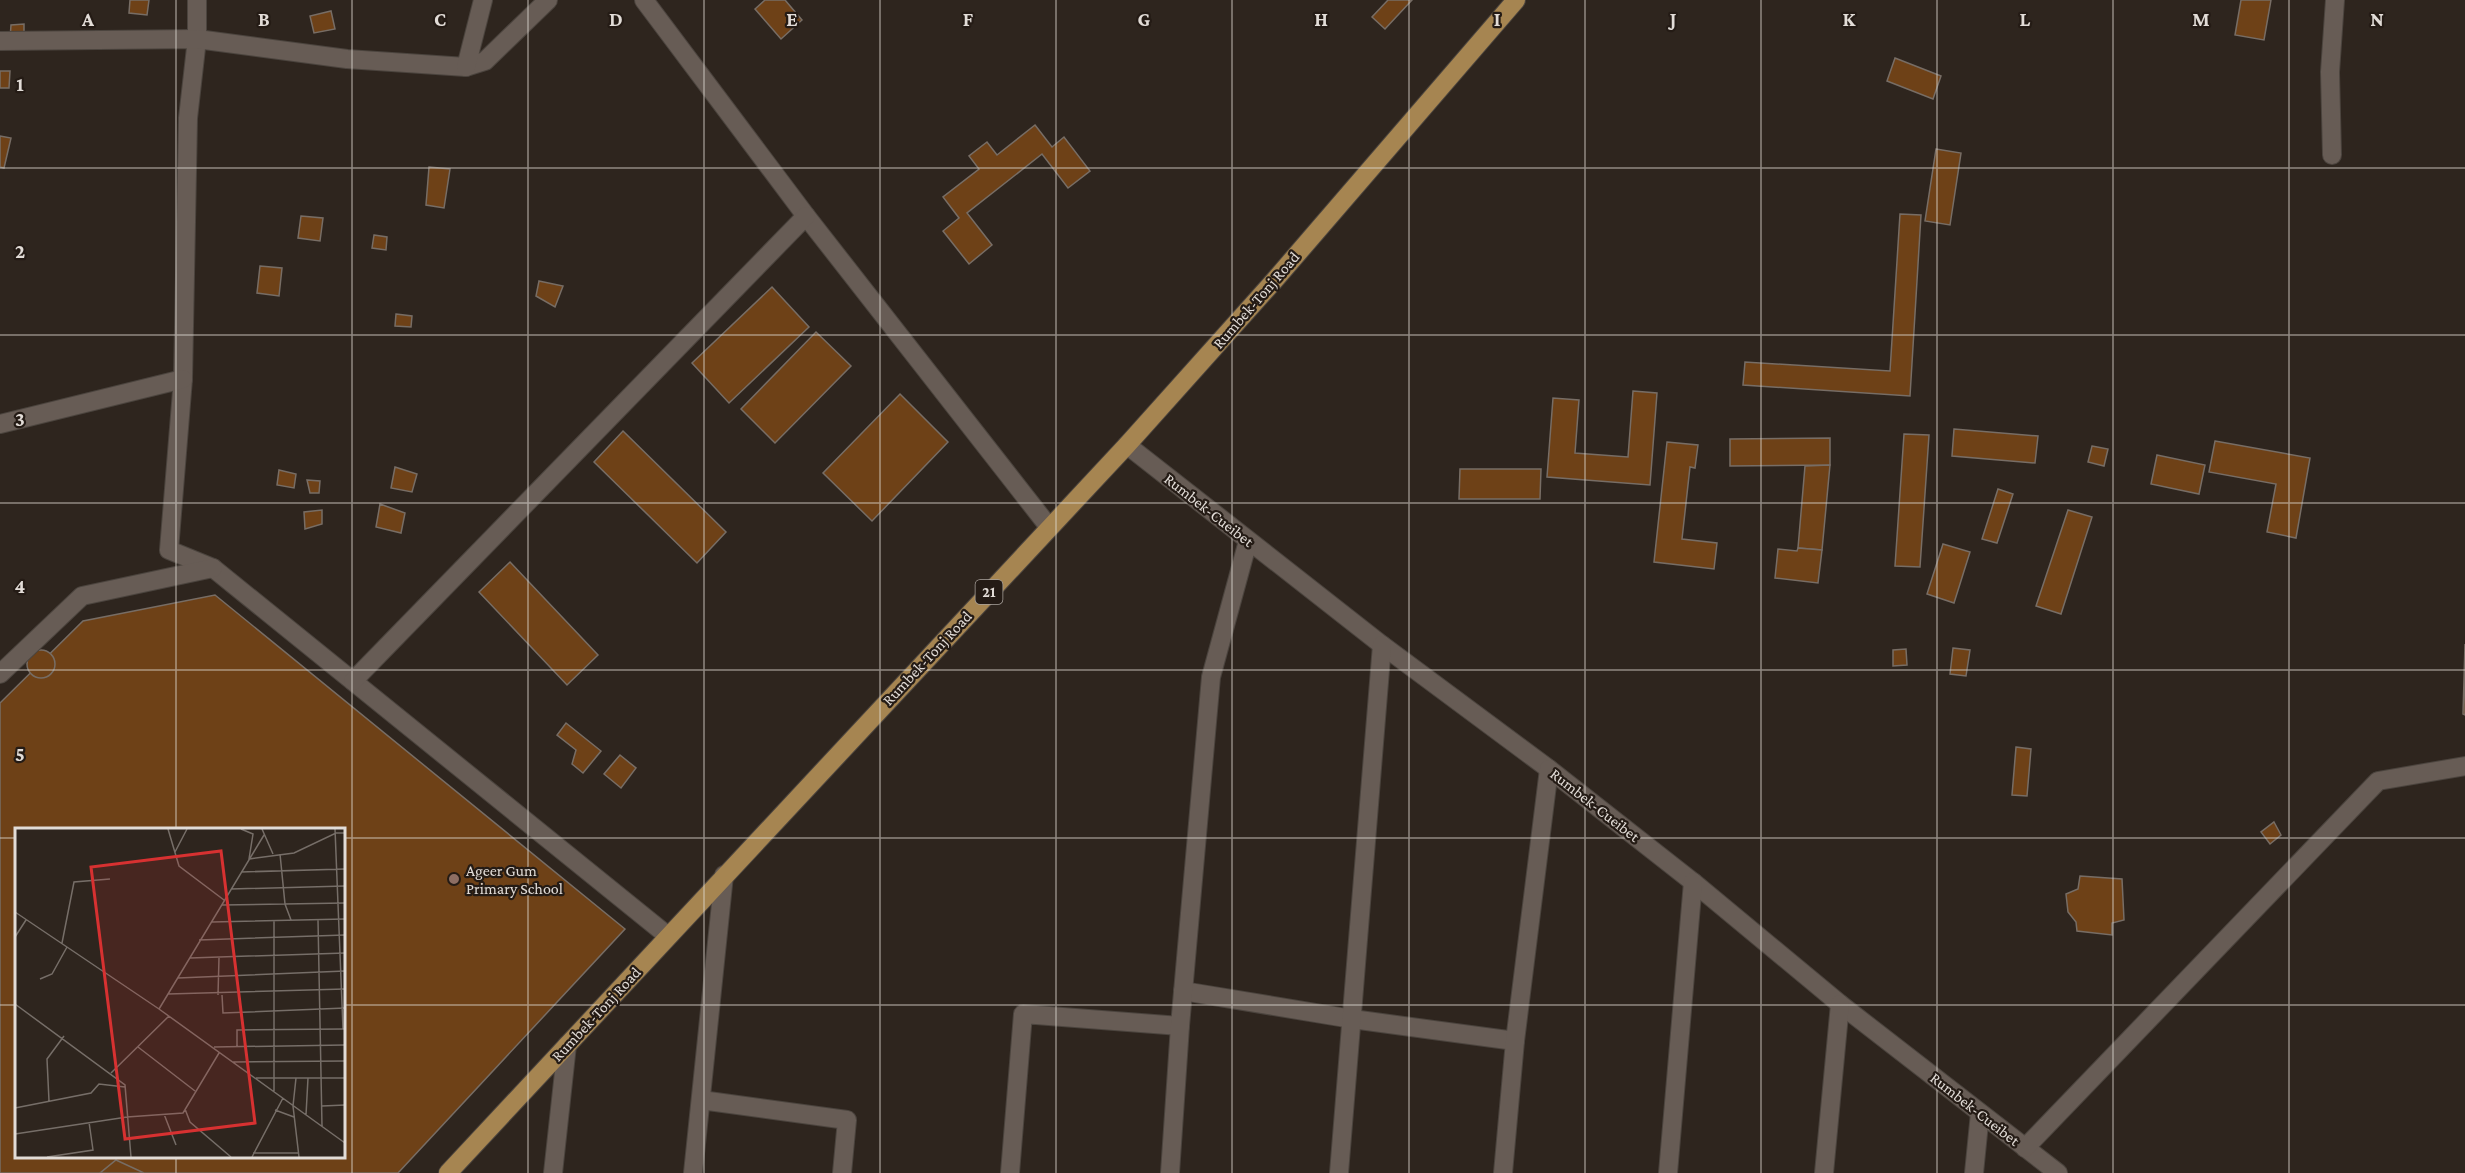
<svg xmlns="http://www.w3.org/2000/svg" width="2465" height="1173" font-family="'Crimson Pro',serif">
<style>
.building{fill:#6e4117;stroke:#776d65;stroke-width:1.5;fill-rule:evenodd}
.lines{fill:none;stroke-linecap:round;stroke-linejoin:round}
.street-casing{stroke:#4b443e;stroke-width:20}
.primary-casing{stroke:#4b443e;stroke-width:20}
.street{stroke:#675c55;stroke-width:18}
.primary{stroke:#a68551;stroke-width:18}
.grid{fill:none;stroke:#e2dcd7;stroke-width:1.5;stroke-opacity:0.55}
.education-dot{fill:#8d6e63;stroke:#241b15;stroke-width:2}
.labels{text-anchor:middle;dominant-baseline:central;stroke-width:4.5;stroke-linejoin:round;paint-order:stroke}
.shield{fill:#241b15;stroke:#a9a29d;stroke-width:1.5}
.shield-label{font-size:15px;font-weight:bold;fill:#e2dcd7}
.street-label{font-size:16px;fill:#e2dcd7;stroke:#241b15}
.poi-label{font-size:16px;fill:#e2dcd7;stroke:#241b15;text-anchor:start}
.inset-road{fill:none;stroke:#766e68;stroke-width:1.5}
.view{fill:#d73131;fill-opacity:0.15;stroke:#d73131;stroke-width:3}
.inset-edge{fill:none;stroke:#e2dcd7;stroke-width:3}
.grid-label{font-size:20px;text-anchor:middle;font-weight:bold;fill:#e2dcd7;stroke:#241b15;stroke-width:4.5;stroke-linejoin:round;paint-order:stroke}
</style>
<rect width="100%" height="100%" fill="#2e251e"/>
<g class="building">
<path d="M130,0h19l-2,15 -18,-2z"/>
<path d="M765,0h20l17,20 -21,19 -26,-30z"/>
<path d="M1388,0h24l-27,29 -13,-12z"/>
<path d="M2241,0h30l-7,40 -29,-5z"/>
<path d="M331,11l4,18 -21,4 -4,-17z"/>
<path d="M24,24v12l-14,3 1,-14z"/>
<path d="M1895,58l46,18 -8,23 -46,-18z"/>
<path d="M0,71h10l-1,17h-9z"/>
<path d="M1035,125l17,22 12,-10 26,34 -22,17 -26,-34 -75,59 25,32 -23,19 -26,-33 16,-13 -16,-21 36,-28 -10,-13 18,-14 10,13z"/>
<path d="M0,136l11,2 -7,30 -4,-1z"/>
<path d="M1936,149l25,4 -11,72 -25,-4z"/>
<path d="M429,167l21,2 -6,39 -18,-3z"/>
<path d="M1900,214l21,1 -11,181 -167,-11 2,-23 145,9z"/>
<path d="M301,216l22,2 -3,23 -22,-3z"/>
<path d="M374,235l13,2 -1,13 -14,-2z"/>
<path d="M260,266l22,2 -3,28 -22,-3z"/>
<path d="M539,281l24,5 -8,21 -19,-11z"/>
<path d="M772,287l37,40 -80,76 -37,-40z"/>
<path d="M396,314l16,2 -1,11 -16,-1z"/>
<path d="M816,332l35,34 -76,77 -34,-34z"/>
<path d="M1633,391l24,2 -7,92 -103,-8 6,-79 26,2 -4,53 53,4z"/>
<path d="M900,394l48,48 -76,79 -49,-48z"/>
<path d="M1954,429l84,7 -3,27 -83,-7z"/>
<path d="M623,431l103,101 -29,31 -103,-101z"/>
<path d="M1904,434l25,1 -9,132 -25,-1z"/>
<path d="M1830,438v27l-100,1v-27z"/>
<path d="M2215,441l95,17 -14,80 -29,-6 9,-48 -67,-12z"/>
<path d="M1667,442l31,3 -3,23 -5,-1 -8,72 35,4 -3,26 -60,-7z"/>
<path d="M2092,446l16,3 -4,17 -16,-4z"/>
<path d="M2157,455l48,10 -6,29 -48,-10z"/>
<path d="M1830,465l-8,85 -24,-2 7,-82z"/>
<path d="M395,467l22,7 -5,18 -21,-4z"/>
<path d="M1460,469h81l-1,30h-81z"/>
<path d="M279,470l17,4 -2,14 -17,-3z"/>
<path d="M307,480l13,1 -1,12h-9z"/>
<path d="M1998,489l15,5 -16,49 -15,-4z"/>
<path d="M380,504l25,9 -4,20 -25,-6z"/>
<path d="M322,510v14l-17,5 -1,-17z"/>
<path d="M2068,510l24,7 -31,97 -25,-8z"/>
<path d="M1943,544l27,8 -16,51 -27,-9z"/>
<path d="M1798,548l24,2 -4,33 -43,-5 3,-29 19,2z"/>
<path d="M510,562l88,93 -31,30 -88,-93z"/>
<path d="M215,595l410,334 -227,244h-398v-470l83,-82zM16,830h328v326h-328z"/>
<path d="M2465,644v71l-2,-1z"/>
<path d="M1953,648l17,2 -4,26 -16,-2z"/>
<path d="M1906,649l1,16 -14,1v-16z"/>
<circle cx="41" cy="664" r="14"/>
<path d="M566,723l35,28 -18,22 -11,-9 4,-14 -19,-15z"/>
<path d="M2016,747l15,2 -4,47 -15,-1z"/>
<path d="M620,755l16,13 -15,20 -17,-14z"/>
<path d="M2274,822l7,13 -11,9 -9,-12z"/>
<path d="M2080,876l42,3 2,41 -12,3v12l-35,-4 -1,-9 -8,-10 -2,-18 12,-5z"/>
<path d="M116,1160l28,13h-44z"/>
</g>
<g class="lines">
<defs>
<g id="street">
<path d="M197,0v39l-9,79 -5,261 -14,171 44,18 455,368"/>
<path d="M644,0l162,216 243,311"/>
<path d="M0,41l197,-2 150,20 119,8 19,-6 63,-61"/>
<path d="M466,67l17,-67"/>
<path d="M2332,155l-2,-83 5,-72"/>
<path d="M0,424l183,-45"/>
<path d="M1127,445l255,200 167,124 144,113 147,122 218,169"/>
<path d="M0,674l82,-78 131,-28"/>
<path d="M353,681l453,-465"/>
<path d="M1183,991l169,28 163,22"/>
<path d="M701,1100l146,20 -5,53"/>
<path d="M2025,1148l353,-367 87,-15"/>
<path d="M553,1173l14,-128"/>
<path d="M693,1173l31,-298"/>
<path d="M1010,1173l13,-159 157,12"/>
<path d="M1170,1173l10,-147 31,-349 37,-136"/>
<path d="M1339,1173l43,-528"/>
<path d="M1503,1173l12,-132 34,-272"/>
<path d="M1668,1173l25,-291"/>
<path d="M1824,1173l16,-169"/>
<path d="M1974,1173l6,-60"/>
</g>
<path id="primary" d="M448,1173l679,-728 146,-163 243,-282"/>
</defs>
<use href="#street" class="street-casing"/>
<use href="#primary" class="primary-casing"/>
<use href="#street" class="street"/>
<use href="#primary" class="primary"/>
</g>
<path class="grid" d="M176,0v830M352,0v1173M528,0v1173M704,0v1173M880,0v1173M1056,0v1173M1232,0v1173M1409,0v1173M1585,0v1173M1761,0v1173M1937,0v1173M2113,0v1173M2289,0v1173M0,168h2465M0,335h2465M0,503h2465M0,670h2465M0,838h16M344,838h2121M0,1005h16M344,1005h2121M176,1156v17"/>
<circle class="education-dot" cx="454" cy="879" r="6"/>
<g class="labels">
<rect class="shield" x="975.5" y="580" width="27" height="24" rx="4.5"/>
<g class="shield-label">
<text x="989" y="592">21</text>
</g>
<g class="street-label">
<text transform="translate(1256 300) rotate(-49)">Rumbek-Tonj Road</text>
<text transform="translate(1209 510) rotate(38)">Rumbek-Cueibet</text>
<text transform="translate(927 658) rotate(-47)">Rumbek-Tonj Road</text>
<text transform="translate(1595 805) rotate(38)">Rumbek-Cueibet</text>
<text transform="translate(596 1014) rotate(-47)">Rumbek-Tonj Road</text>
<text transform="translate(1975 1109) rotate(38)">Rumbek-Cueibet</text>
</g>
<g class="poi-label">
<text x="466" y="870">Ageer Gum<tspan x="466" dy="18">Primary School</tspan></text>
</g>
</g>
<g transform="translate(15 828)">
<rect width="330" height="330" fill="#2e251e"/>
<path class="inset-road" d="M153,1l11,37 45,34M226,1l12,5 -4,25 45,-6 42,-20h9M247,1l11,25M320,1l8,200M160,24l12,-23M265,26l5,50 6,16M226,44l104,-3M216,61l114,-3M207,77l123,-2M0,84l144,97 186,134M303,92l4,206M197,94l133,-3M0,109l11,-17M184,112l146,-5M47,115l12,-61 36,-3M175,130l155,-5M163,150l167,-7M25,151l12,-5 15,-27M153,166l177,-5M203,167l1,-37M207,167l1,18 122,-5M0,176l110,81 6,72M144,181l105,-174M123,219l57,44M199,219l131,-2M222,219v-17l107,-1M218,234l112,-1M96,245l58,-57M241,250h89M281,250l-3,28 6,51M259,264v-171M34,273l-2,-42 17,-23M307,278l23,-1M0,280l76,-15 8,-9 26,3M170,281l5,13 41,35M260,282l19,7M149,286l12,31M291,287l2,-37M0,306l112,-17 56,-4 36,-60M238,325h45M32,329l46,-7 -4,-28M237,329l31,-59"/>
<path class="view" d="M206,23l34,272 -130,16 -34,-272z"/>
<rect width="330" height="330" class="inset-edge"/>
</g>
<g class="grid-label">
<text x="88" y="26">A</text>
<text x="264" y="26">B</text>
<text x="440" y="26">C</text>
<text x="616" y="26">D</text>
<text x="792" y="26">E</text>
<text x="968" y="26">F</text>
<text x="1144" y="26">G</text>
<text x="1321" y="26">H</text>
<text x="1497" y="26">I</text>
<text x="1673" y="26">J</text>
<text x="1849" y="26">K</text>
<text x="2025" y="26">L</text>
<text x="2201" y="26">M</text>
<text x="2377" y="26">N</text>
<text x="20" y="91">1</text>
<text x="20" y="258">2</text>
<text x="20" y="426">3</text>
<text x="20" y="593">4</text>
<text x="20" y="761">5</text>
</g>
</svg>
